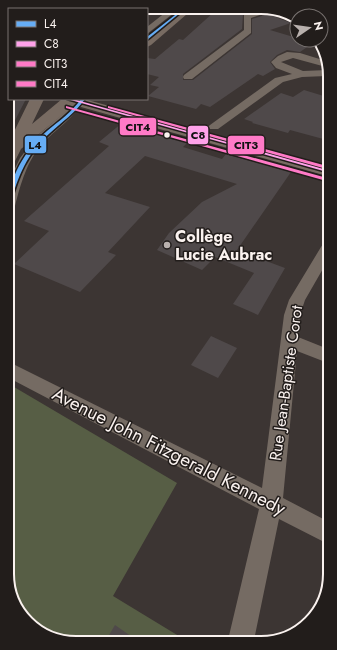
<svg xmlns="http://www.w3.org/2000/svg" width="337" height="650" font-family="Jost,sans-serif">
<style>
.green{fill:#575e45}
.building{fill:#4f494a}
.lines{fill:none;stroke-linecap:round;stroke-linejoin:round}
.minor{fill:#756b63;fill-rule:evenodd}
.major{fill:#786b62;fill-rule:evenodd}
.bus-1-casing{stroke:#221d1b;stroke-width:3}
.bus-2-casing{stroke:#221d1b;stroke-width:3}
.bus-3-casing{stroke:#221d1b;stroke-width:3}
.bus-4-casing{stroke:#221d1b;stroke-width:3}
.bus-1{fill:#66adf5;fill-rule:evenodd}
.bus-2{fill:#ffa2ea;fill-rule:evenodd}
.bus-3{fill:#ff7ac7;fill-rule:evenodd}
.bus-4{fill:#ff7ac7;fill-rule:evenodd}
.bus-dot{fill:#faf2ef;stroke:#221d1b;stroke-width:1.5}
.poi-dot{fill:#b8b0ad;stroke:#221d1b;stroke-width:1.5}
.labels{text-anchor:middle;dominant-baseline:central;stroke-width:3;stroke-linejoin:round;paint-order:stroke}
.poi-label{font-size:16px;font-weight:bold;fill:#faf2ef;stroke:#221d1b;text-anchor:start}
.street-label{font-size:16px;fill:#faf2ef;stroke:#221d1b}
.near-street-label{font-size:19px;fill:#faf2ef;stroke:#221d1b}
.rim{fill:none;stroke:#faf2ef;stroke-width:2}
.line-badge{stroke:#221d1b;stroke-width:1.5}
.pale-badge-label{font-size:11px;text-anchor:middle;font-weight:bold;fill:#111}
</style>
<rect width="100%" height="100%" fill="#3c3533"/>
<path class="green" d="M9,384l168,99 -64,113 74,45 -120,1 -36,-16 -20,-30z"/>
<g class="building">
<path d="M238,8l14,3 -9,3 -1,15 -59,45v6h10l59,-46v-15l16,-5 23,9 -21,7 27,8v2l16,3 -13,9 -13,-2 -10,5 -7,7 5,7 -12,7 -5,-2 -48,33 -9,-3 -5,5 -48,-13 11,-9 -9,-2 9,-8 -12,-3v-16l8,1 24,-20 4,1 31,-28 17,3z"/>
<path d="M304,90l23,7v43l-37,-10 -2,3 -36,-10 1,-1 -9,-3 37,-26 12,4z"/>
<path d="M8,99h18l-18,35z"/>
<path d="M122,123l66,19 -5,5 39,12 4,-5 65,18 -54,78 48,18 -27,47 -25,-11 21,-31 -39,-16 -13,13 -45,-20 12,-17 33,-31 35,-18 -92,-28 -40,37 45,14 -42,45 8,3 -36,37 -66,-28 35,-33 -25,-10 85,-75 -10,-4z"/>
<path d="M211,336l26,12 -19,30 -27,-13z"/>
<path d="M115,625l23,16 -33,1z"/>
</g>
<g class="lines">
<g class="minor">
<path d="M171,8h9l-33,26v-7z"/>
<path d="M263,8h11l18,9 -6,1 -15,-7 -20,7v15l-59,46h-8l-1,-2 1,-2 60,-45v-15z"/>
<path d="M287,52l13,1 26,8v6l-33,-9 -12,4 22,9 24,-1v6l-25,1 -19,5 -65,47h-8l-2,-2 2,-2 65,-47 17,-4 -16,-6 -5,-6 7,-6z"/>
<path d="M73,99h10c-8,19 -25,28 -39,43 -17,18 -23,41 -29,64l-2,3 -5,1v-27l12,-25 17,-22 30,-26z"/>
<path d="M328,242v18l-23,40 -5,15 -2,22 30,12v14l-31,-12 -14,147 46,24 1,23 -51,-26 -25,121h-26l31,-131 -250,-131v-16l253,126 22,-173 5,-15 32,-53 2,-3z"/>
</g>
<g class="major">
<path d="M183,8h11l-43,37 -4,2v-10z"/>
<rect x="8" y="67" width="1" height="8"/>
<path d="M30,99h14l-12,25 30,-25h22l243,67v10l-253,-71 -53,44 -7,14 -6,2v-21z"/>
</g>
<defs>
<g id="bus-1">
<path d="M184,8h2l-39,32v-3z"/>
<path d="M81,99h4c-10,14 -23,23 -35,34 -23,20 -32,43 -40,72l-2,1c0,-28 18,-57 39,-75 12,-10 25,-19 34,-32z"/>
</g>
<path id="bus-2" d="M67,99h6l254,71v2z"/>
<path id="bus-3" d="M108,106l219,60v1l-4,1 -215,-60z"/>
<path id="bus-4" d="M66,106l261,72v1l-2,1h-2l-257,-72z"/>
</defs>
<use href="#bus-1" class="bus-1-casing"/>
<use href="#bus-2" class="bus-2-casing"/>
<use href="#bus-3" class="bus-3-casing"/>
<use href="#bus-4" class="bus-4-casing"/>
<use href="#bus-1" class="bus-1"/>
<use href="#bus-2" class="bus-2"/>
<use href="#bus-3" class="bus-3"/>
<use href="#bus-4" class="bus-4"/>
</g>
<circle class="bus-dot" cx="167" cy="135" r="3.5"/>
<circle class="poi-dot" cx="167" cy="245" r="4"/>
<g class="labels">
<g class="poi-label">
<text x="175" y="236">Collège<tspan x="175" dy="18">Lucie Aubrac</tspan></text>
</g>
<g class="street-label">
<text transform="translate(286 383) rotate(-82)">Rue Jean-Baptiste Corot</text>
</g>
<g class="near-street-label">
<text transform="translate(169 451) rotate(27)">Avenue John Fitzgerald Kennedy</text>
</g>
</g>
<path d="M0 0H337V650H0ZM76 14H261A62 62 0 0 1 323 76V574A62 62 0 0 1 261 636H76A62 62 0 0 1 14 574V76A62 62 0 0 1 76 14Z" fill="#221d1b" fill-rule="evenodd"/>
<path class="rim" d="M76 14H261A62 62 0 0 1 323 76V574A62 62 0 0 1 261 636H76A62 62 0 0 1 14 574V76A62 62 0 0 1 76 14Z"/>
<g class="line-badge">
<rect x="119" y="117" width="38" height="19" rx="4" fill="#ff7ac7"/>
<rect x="187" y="125" width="22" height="20" rx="4" fill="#ffa2ea"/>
<rect x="24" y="135" width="23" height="19" rx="4" fill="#66adf5"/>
<rect x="227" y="135" width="38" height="20" rx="4" fill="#ff7ac7"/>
</g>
<g class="pale-badge-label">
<text x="138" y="131">CIT4</text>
<text x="198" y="139">C8</text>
<text x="35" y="149">L4</text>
<text x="246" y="149">CIT3</text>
</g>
<rect x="8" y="8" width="140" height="92" fill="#221d1b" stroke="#787270"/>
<rect x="16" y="21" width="20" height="6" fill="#66adf5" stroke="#787270"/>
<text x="44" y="28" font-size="12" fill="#faf2ef">L4</text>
<rect x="16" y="41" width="20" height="6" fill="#ffa2ea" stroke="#787270"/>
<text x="44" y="48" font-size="12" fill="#faf2ef">C8</text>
<rect x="16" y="61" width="20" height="6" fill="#ff7ac7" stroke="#787270"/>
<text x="44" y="68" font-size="12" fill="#faf2ef">CIT3</text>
<rect x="16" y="81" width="20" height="6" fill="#ff7ac7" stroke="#787270"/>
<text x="44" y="88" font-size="12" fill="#faf2ef">CIT4</text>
<g transform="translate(309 28) rotate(77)"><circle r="19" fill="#221d1b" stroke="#787270"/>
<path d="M0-3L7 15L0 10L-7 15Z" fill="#b8b0ad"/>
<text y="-6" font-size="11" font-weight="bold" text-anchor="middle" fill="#faf2ef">N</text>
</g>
</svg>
